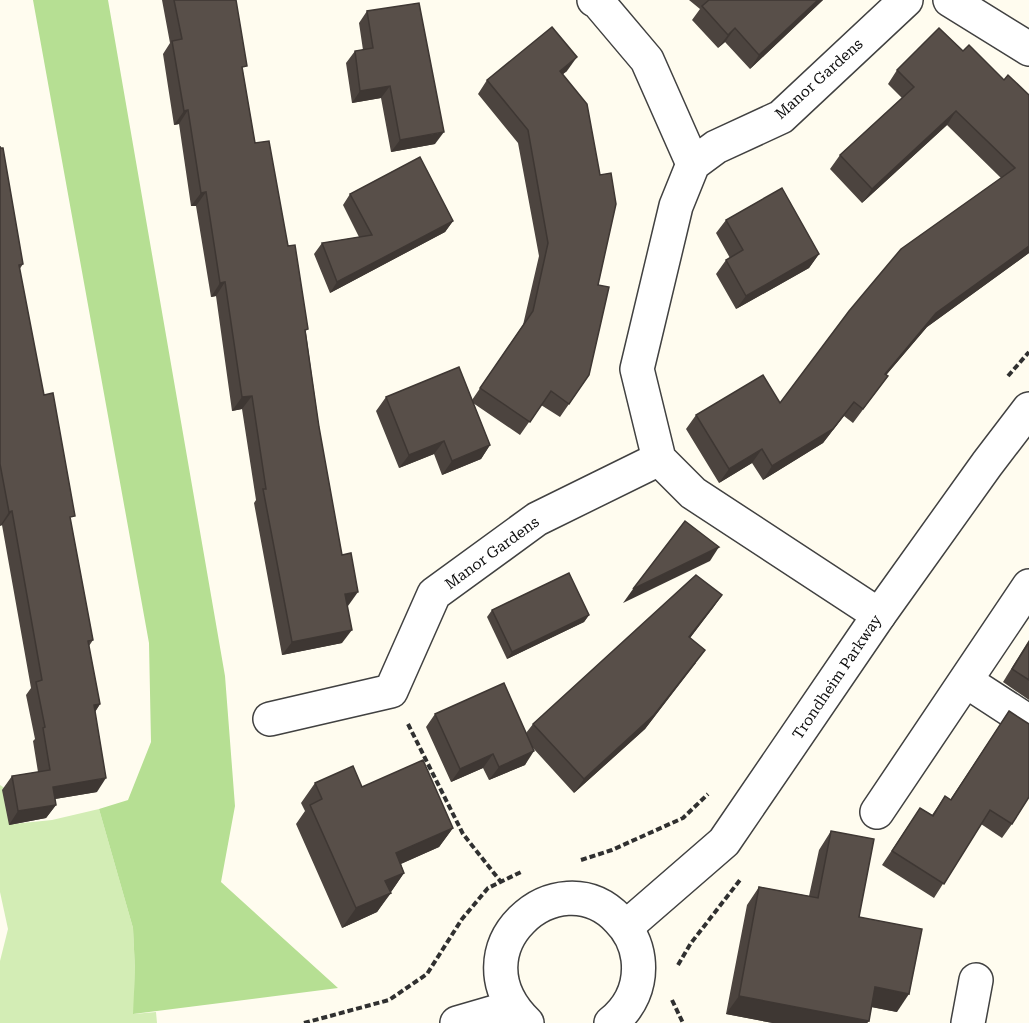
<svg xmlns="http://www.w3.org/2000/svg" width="1029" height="1023" font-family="'Roboto Serif',serif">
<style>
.green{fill:#d3edb5}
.forest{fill:#b6df93}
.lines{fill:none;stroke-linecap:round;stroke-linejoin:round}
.minor-casing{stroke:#414141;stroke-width:36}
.path{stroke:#303030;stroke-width:4;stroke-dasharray:6 3;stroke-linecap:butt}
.minor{stroke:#fff;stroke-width:33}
.wall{fill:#4c443f}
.shaded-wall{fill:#3e3733}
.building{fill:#584f49;stroke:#3e3733;stroke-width:1.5}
.labels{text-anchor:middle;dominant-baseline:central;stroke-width:6;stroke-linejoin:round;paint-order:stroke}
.street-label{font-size:15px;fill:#0e0e0e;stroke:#fff}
</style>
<rect width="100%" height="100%" fill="#fffcef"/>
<path class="green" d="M0,785l6,4 7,35 39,-4 47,-11 34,119 2,42 -1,44 22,-2 1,11h-157v-62l8,-32 -8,-37z"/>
<path class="forest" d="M33,0h75l117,676 10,130 -14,76 117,106 -205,26 2,-44 -2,-42 -34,-119 29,-9 23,-58 -2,-99z"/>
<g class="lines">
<defs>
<g id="minor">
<path d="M594,0l4,2 49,58 46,104"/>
<path d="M950,0l79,49"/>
<path d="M879,615l-186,-122 -34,-34 -22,-90 39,-163 17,-42 23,-17 65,-30 125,-117"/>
<path d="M966,681l63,41"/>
<path d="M270,719l121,-28 43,-97 103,-75 122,-60"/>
<path d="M877,812l152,-226"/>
<path d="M626,927l98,-85 155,-227 108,-151 42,-55"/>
<path d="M457,1023l55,-16"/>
<path d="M527,1023c-76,-73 31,-167 91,-104 11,11 18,24 20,40 3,26 -7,48 -27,64"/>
<path d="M968,1023l8,-43"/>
</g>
</defs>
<use href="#minor" class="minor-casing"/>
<g class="path">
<path d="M1008,376l21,-24"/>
<path d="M408,724l55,110 38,48"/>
<path d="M581,860l31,-10 71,-32 25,-24"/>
<path d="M678,965l13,-22 49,-63"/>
<path d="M672,1000l11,23"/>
<path d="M304,1023l85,-23 38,-26 35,-55 26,-31 33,-16"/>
</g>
<use href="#minor" class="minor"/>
</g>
<g class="wall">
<path d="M162,0h74l7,72 12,71 33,103 18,87 13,94 29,179h-1l-5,37 -60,12 -28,-152 2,-3 -14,-91 -10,2 -16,-115 -5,1 -15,-91h-5l-12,-82 -5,1 -11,-71 7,-11z"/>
<path d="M689,0h134l-73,69 -25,-27 -7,6 -26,-28 8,-11z"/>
<path d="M367,11l68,133 -44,8 -10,-54 -29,5 -6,-40 9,-12 8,-1 -4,-27z"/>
<path d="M963,51l41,29 25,173 -102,74 -41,48 2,1 -35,47 -9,-7 -21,27 -60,37 -11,-17 -33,20 -33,-54 10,-14 84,-12 221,-225 -54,-53 -85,78 -32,-34 10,-14 62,-57 -14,-14 9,-14z"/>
<path d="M567,71l-4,3 35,211 -9,90 -29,42 -19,-12 -21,30 -47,-32 17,42 -9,14 -39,16 -8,-21 -35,14 -23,-57 10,-14 86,3 51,-75 16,-69 -21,-113 -40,-49 9,-14z"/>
<path d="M0,146l23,118 -4,6 25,125 27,127 22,118 -4,6 11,58 -5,8 2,80 -42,7 1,6 -10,13 -37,7 -7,-35 10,-14 26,-4 -5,-31 2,-2 -9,-44 5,-7 -29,-163 -2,1z"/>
<path d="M350,194l103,27 -8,11 -115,61 -16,-39 8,-11 37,-6 -16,-32z"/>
<path d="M726,220l93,34 -10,14 -73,41 -20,-35 10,-14 4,-2 -14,-25z"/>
<path d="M722,595l-32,43 6,25 -51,66 -71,64 -41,-45 -8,17 -36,15 -6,-12 -32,14 -25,-55 9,-13 91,19 7,-9z"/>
<path d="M492,610l97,5 -5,7 -77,37 -20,-42z"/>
<path d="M1029,640v60l-26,-18z"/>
<path d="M1009,711l3,113 -10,14 -21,-14 -47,74 -52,-33 38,-57 12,7 13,-19 5,4z"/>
<path d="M315,783l47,4 91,41 -14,19 -38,17 3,9 -27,39 -35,16 -46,-104 9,-13 -4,-8z"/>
<path d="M831,831l28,86 38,95 -26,-5 -2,14 -2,2h-94l-47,-9 21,-109 12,-18 50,9 10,-46z"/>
</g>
<g class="shaded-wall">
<path d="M818,0h5l-73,69 9,-14z"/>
<path d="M735,28l-10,14 -7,6 10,-13z"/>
<path d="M577,57l-10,14 -17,13 10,-13z"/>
<path d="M390,86l-9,12 -29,5 8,-12z"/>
<path d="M188,110l-9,14 -5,1 10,-14z"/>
<path d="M956,111l-9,14 -85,78 10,-14z"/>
<path d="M444,132l-9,12 -44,8 9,-12z"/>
<path d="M206,192l-10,14h-5l10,-13z"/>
<path d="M453,221l-8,11 -115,61 7,-11z"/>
<path d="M1029,246v7l-102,74 -51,60 9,-13 51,-61z"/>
<path d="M819,254l-10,14 -73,41 10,-13z"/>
<path d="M225,282l-9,14 -5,1 9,-14z"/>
<path d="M252,396l-10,13 -10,2 10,-14z"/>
<path d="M854,402l-31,41 -60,37 9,-14z"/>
<path d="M444,441l-10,13 -35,14 10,-13z"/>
<path d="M490,445l-9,14 -39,16 10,-14z"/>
<path d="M762,449l-10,14 -33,20 10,-14z"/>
<path d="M12,511l-10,14 -2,1 9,-14z"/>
<path d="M719,547l-9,14 -87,42 10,-14z"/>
<path d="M358,592l-10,14 -12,2 9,-14z"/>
<path d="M722,595l-9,13 -33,43 9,-14z"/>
<path d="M589,615l-5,7 -77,37 5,-7z"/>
<path d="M352,630l-10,13 -60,12 10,-13z"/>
<path d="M705,650l-60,79 -71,64 10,-14z"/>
<path d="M100,704l-9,14 3,-13z"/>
<path d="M534,751l-9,14 -36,15 10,-13z"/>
<path d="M493,754l-10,14 -32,14 9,-13z"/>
<path d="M106,778l-9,14 -54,9 10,-14z"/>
<path d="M56,805l-10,13 -37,7 9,-14z"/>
<path d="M453,828l-14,19 -57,25 14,-19z"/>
<path d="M404,873l-13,19 -6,-11z"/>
<path d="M391,893l-14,19 -35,16 14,-20z"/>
<path d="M875,987l34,7 -12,18 -35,-7z"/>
<path d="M739,996l130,25 -2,2h-94l-47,-9z"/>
</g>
<g class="building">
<path d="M174,0h62l11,66 -5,1 13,76 14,-2 19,105 7,-1 13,84 -3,1 14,97 23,128 9,-2 7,39 -13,2 7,36 -60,12 -29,-153h3l-14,-93 -10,1 -17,-115 -5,1 -14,-91 -5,1 -13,-83 -4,1 -12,-70 10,-2z"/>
<path d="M709,0h109l-59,55 -24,-27 -7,7 -26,-29z"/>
<path d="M419,3l25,129 -44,8 -10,-54 -30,5 -5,-40 18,-3 -6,-37z"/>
<path d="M552,27l25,30 -17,14 27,33 13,71 11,-2 5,31 -18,81 11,2 -20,88 -20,29 -18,-13 -21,31 -50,-34 53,-77 15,-68 -20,-113 -41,-50z"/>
<path d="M939,28l24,23 6,-6 35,35 4,-5 21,20v151l-93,67 -51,61 3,2 -25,33 -9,-7 -21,27 -61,37 -10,-17 -33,20 -33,-54 67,-40 17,28 69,-92 52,-62 114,-81 -59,-57 -84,78 -32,-34 74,-68 -17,-17z"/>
<path d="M0,146v2h3l20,116 -4,1 25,130 9,-2 22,123 -5,1 23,123 -5,1 12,63 -6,1 12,73 -53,9 3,18 -38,6 -6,-35 38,-6 -7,-42 2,-1 -9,-45 6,-2 -30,-169 -3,1 -9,-48z"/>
<path d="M420,157l33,64 -116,61 -15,-39 50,-8 -22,-41z"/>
<path d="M782,188l37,66 -73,42 -20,-36 17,-10 -17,-30z"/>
<path d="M459,367l31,78 -38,16 -8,-20 -35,14 -23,-58z"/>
<path d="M685,521l34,26 -86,42z"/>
<path d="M569,573l20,42 -77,37 -20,-42z"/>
<path d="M696,575l26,20 -33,42 16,13 -51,65 -70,64 -51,-55z"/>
<path d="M1029,642v38l-17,-11z"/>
<path d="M504,683l30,68 -35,16 -6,-13 -33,15 -25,-55z"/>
<path d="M1009,711l20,13v73l-17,27 -22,-14 -46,74 -52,-33 28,-43 13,8 12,-20 6,4z"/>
<path d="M423,760l30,68 -57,25 8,20 -19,8 6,12 -35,15 -46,-103 12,-6 -7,-16 38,-17 9,21z"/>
<path d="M831,831l43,8 -15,78 63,12 -13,65 -34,-7 -6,34 -130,-25 20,-109 59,11z"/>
</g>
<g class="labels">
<g class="street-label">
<text transform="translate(819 79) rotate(-42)">Manor Gardens</text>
<text transform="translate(492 553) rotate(-36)">Manor Gardens</text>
<text transform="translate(837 677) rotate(-56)">Trondheim Parkway</text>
</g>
</g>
</svg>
